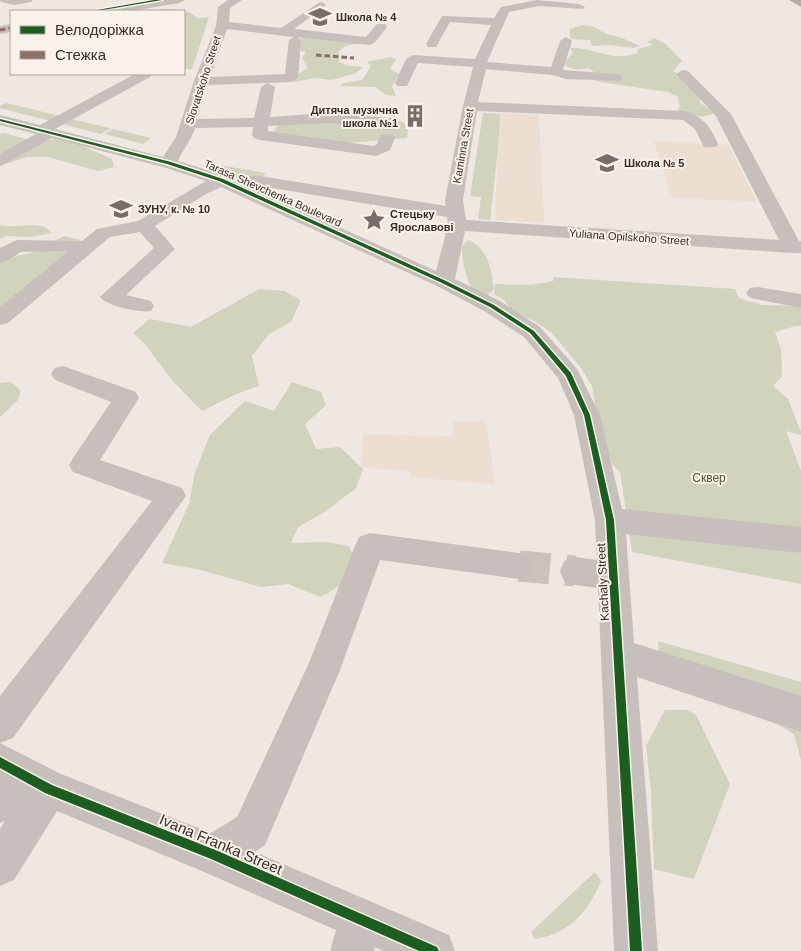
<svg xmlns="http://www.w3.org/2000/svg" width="801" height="951" font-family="Helvetica,sans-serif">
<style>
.green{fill:#d1d3bc}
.plaza{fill:#edded2}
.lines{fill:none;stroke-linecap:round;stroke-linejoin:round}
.minor-tunnel{stroke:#cac2bd;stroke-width:31;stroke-dasharray:31 16;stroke-linecap:butt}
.minor{fill:#c7bfbb;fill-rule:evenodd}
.major{fill:#b6aeaa;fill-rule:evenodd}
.quiet{stroke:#8d6e63;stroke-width:3;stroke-dasharray:5.5 3;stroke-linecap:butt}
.cycleway-casing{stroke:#faf1ea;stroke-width:3}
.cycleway{fill:#1b5e20;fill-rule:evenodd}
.labels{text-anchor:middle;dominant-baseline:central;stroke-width:4;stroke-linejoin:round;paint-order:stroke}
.far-poi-label{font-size:11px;font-weight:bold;fill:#392c29;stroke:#faf1ea;text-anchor:start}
.far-street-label{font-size:11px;fill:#392c29;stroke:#faf1ea}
.park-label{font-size:12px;fill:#4c582c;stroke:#faf1ea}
.street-label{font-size:12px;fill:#392c29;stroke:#faf1ea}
.near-street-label{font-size:15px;fill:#392c29;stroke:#faf1ea}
</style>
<rect width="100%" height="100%" fill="#eee7e2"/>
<g class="green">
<path d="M165,9c11,1 25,0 32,9l12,-1 -17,52h-8v-58h-34z"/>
<path d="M582,25l12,2 13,7 15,4 18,8 -6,2 -26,-3 -16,1 -2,-6 -20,-1v-10z"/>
<path d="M316,31l43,13c-8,0 -14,1 -20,7v11l10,4 14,1 -7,6 -24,7 -16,-2 -23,4 -4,-2 19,-12 -6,-10 4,-6 -5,-1 -2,-2 2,-11 -7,-4z"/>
<path d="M654,38l12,6 16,17 -9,10 11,6 18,20 -3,5 16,11c-11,5 -27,5 -37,-3l2,-4 -2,-9 -10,-5 -68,-10 -8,-3 1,-8 -4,-3c-10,1 -18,4 -25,-5l8,-9 -1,-6c22,-1 45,15 66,5l1,-4 15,-4 -6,-3z"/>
<path d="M390,57l6,2 -6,10 9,5 -7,12 4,10 -10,-1 -11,-8 -35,-1 3,-3 19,-3 9,-14 -4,-4z"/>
<path d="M6,103l54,13 -9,5 -51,-13v-2z"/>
<path d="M483,113l19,1 -12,106 -12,-1 3,-22 -11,-1z"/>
<path d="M71,119l39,9 -9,6 -39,-10z"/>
<path d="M380,119l23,3 5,6 -1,10 -59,5 -65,-7 -9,-4 5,-10z"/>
<path d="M113,129l38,9 -8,6 -38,-10z"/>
<path d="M4,133l33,9 17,-3 15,1 43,19 2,8 -16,4 -50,-14h-22l-26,9v-32z"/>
<path d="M212,164l54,9 -4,5 -55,-9z"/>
<path d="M0,225c17,5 39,-7 52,8l-23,4 -24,-1 -5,3z"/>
<path d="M64,236l13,3 12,5 -89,65v-49l34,-8z"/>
<path d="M468,240c21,8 23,30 26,49l-7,7c-4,-1 -9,-1 -12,-4 -8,-7 -14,-35 -13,-46z"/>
<path d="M553,277l182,12 4,9 23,7 39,1v20h-6l-20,6 6,17 1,27 -9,10 15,13 13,33v3l-15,-4 15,40v113l-169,-32 -11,-74 -1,-6 -7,-7 -14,-36 -7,-43 -11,-18 -30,-36 -19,-12 -20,-9 -8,-11 -10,-6 1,-10c20,1 39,2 58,-3z"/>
<path d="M259,289l25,2 17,9 -10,22 -22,12 -17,22 7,30 -25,9 -32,16 -30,-31 -28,-37 -11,-10 17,-14 41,8z"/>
<path d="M11,382l10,9 -3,9 -18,17v-34z"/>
<path d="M292,382l29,10 5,13 -21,19 11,25 24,-2 23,22 -7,19 -30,23 -28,16 -7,16 34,-1 24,4 11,27 -39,24 -33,-13 -27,3 -64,-18 -35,-6 27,-59 6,-32 15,-37 35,-34 29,10z"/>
<path d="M658,641l143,41v78l-7,-26 -135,-80z"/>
<path d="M665,710h22l9,5 34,69 -36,95 -40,-10 -3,-77 -5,-46z"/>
<path d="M595,872l6,9c-12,30 -32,53 -66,58l-4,-7z"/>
</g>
<g class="plaza">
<path d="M500,113l39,2 5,108 -49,-3z"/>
<path d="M654,141l75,4 28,57 -85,-4z"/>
<path d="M453,421h33l9,63 -85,-7v-6l-49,-4 2,-33 90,3z"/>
</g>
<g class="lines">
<path class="minor-tunnel" d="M519,566l56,5"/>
<g class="minor">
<path d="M0,0h33l-2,2 -17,3 -13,-3z"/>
<path d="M159,0h26l-6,3 -47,8h-25l6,-3z"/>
<path d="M228,0h14l-12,8 -1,14 52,6 39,-26 4,1 2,2 -2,2 -30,22 72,8 11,-13h8l2,3c-5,6 -10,16 -18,18l-71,-8 3,3 -3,38 -7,4 -23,1 7,4 -5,30 58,-4 64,5 5,2 3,3 -5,7h-10l-3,-3 -54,-4 -60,3v5l106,15 3,-2 4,-9h12l2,3 -5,12 -14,6 -116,-16 -6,-2 -2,-3 1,-8 -58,1c-4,13 -12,21 -17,33l45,14 37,1 186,30 -1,-6 18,-94 10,-39 -55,-4 -11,23h-10l-2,-3 11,-24 7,-4 62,4 16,-34 -41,-3 -14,25h-8l-2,-3 16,-28 52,2 7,-11 36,-7 42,4 6,3 -2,2 -44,-3 -30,6 -22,50 64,5 9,-26 6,-4 6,4 -9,29 52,4 5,1 2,3 -2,3 -54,-2 -14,-4 -66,-6 -8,33 206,9c19,5 27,16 34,33l-2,3h-12l-9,-18 -12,-9 -206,-9 -14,89 3,20 313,20 -63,-124 -40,-42 7,-4 5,1 43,43 68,127h2v12h-9l-327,-22 -10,48 45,22 40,26 37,42 23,46 22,94 179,18v26l-175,-19 8,109 167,53v36l-164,-55 21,274h-44l-16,-363 -23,-3 -11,-4 -4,-10 4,-10 11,-4 22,3 -2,-40 -21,-105 -16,-37 -34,-41 -40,-26 -47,-25 -216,-99 -15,7 -51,32 20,23 -49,46 25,6 3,5 -3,5c-11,2 -45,-5 -51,-14l54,-49 -14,-16 -30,5 -102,86 -8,2v-18l69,-56 -48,1 -14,9 -7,2v-15l17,-8 65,1 15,-12 41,-8 68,-40 -43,-14 -111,-29 -52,28v-12l36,-20 -36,-9v-10l40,10 95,-51h17l-2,3 -95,52 108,28 13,-20 18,-56 22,-55 2,-19zM227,29l67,8 -5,3 -4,34 -75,3zM267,83l-6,4 -7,31 -57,1 10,-34zM248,186h12l187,31 1,8 -12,46z"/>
<path d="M11,24v8l-11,2v-8z"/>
<path d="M757,287l44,7v14l-51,-10 -4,-5 4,-5z"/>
<path d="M63,366l73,26 3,6 -39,62 82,28 4,8 -173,242 -13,5v-47l152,-195 -79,-29 -4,-7 4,-7 38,-56 -56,-22 -4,-6 4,-6z"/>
<path d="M370,533l149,20 11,3 4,10 -4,10 -11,3 -139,-19 -40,110 -75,175 -10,7 194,83 6,16h-72l-8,-4 -1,4h-44l6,-21 -134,-59 -145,-60 -43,69 -14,6v-57l5,-8 -5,2v-80l61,31 150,59 26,-16 72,-154 46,-117 4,-9z"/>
</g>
<path class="major" d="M789,0h12v7z"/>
<g class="quiet">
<path d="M0,30l11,-2"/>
<path d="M316,55l38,3"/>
</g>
<defs>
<g id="cycleway">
<path d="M154,0h8l-65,11h-6z"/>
<path d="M0,119l171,43 52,17 223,102 48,24 40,26 37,42 19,42 24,105 28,431h-12l-24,-431 -22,-105 -18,-39 -36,-43 -40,-26 -48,-24 -223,-102 -52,-17 -167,-43z"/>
<path d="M0,757l52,28 166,66 219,96 2,4h-20l-208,-92 -166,-66 -45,-25z"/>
</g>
</defs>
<use href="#cycleway" class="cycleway-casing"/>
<use href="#cycleway" class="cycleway"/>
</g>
<defs>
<symbol id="school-bare" viewBox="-9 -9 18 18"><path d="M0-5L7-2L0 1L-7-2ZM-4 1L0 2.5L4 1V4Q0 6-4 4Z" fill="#786d6a" stroke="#faf1ea" stroke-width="2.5" paint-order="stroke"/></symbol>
<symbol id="building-bare" viewBox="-9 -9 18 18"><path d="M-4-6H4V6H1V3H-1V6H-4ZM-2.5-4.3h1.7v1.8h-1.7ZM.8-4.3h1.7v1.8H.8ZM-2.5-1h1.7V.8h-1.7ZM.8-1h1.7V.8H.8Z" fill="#786d6a" stroke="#faf1ea" stroke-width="2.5" paint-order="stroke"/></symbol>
<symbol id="university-bare" viewBox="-9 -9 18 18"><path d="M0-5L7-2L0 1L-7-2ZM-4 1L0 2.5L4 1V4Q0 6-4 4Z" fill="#786d6a" stroke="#faf1ea" stroke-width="2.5" paint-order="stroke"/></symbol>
<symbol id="sight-bare" viewBox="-9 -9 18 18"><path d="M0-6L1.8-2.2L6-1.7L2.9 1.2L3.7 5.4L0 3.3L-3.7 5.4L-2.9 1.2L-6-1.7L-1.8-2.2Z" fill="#786d6a" stroke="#faf1ea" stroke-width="2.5" paint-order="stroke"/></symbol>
</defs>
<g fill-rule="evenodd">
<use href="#school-bare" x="304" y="1" width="32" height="32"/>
<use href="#building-bare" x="399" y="100" width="32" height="32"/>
<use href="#school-bare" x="591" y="147" width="32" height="32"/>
<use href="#university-bare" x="105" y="193" width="32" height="32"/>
<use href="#sight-bare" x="358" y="204" width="32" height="32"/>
</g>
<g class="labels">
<g class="far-poi-label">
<text x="336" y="17">Школа № 4</text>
<text x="398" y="110" text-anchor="end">Дитяча музична<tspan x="398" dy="13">школа №1</tspan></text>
<text x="624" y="163">Школа № 5</text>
<text x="138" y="209">ЗУНУ, к. № 10</text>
<text x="390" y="214">Стецьку<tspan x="390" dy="13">Ярославові</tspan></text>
</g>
<g class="far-street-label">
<text transform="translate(203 80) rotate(-72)">Slovatskoho Street</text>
<text transform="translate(463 146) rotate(-80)">Kaminna Street</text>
<text transform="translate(273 193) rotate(24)">Tarasa Shevchenka Boulevard</text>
<text transform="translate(629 237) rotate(4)">Yuliana Opilskoho Street</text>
</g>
<g class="park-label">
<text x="709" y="478">Сквер</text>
</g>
<g class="street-label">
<text transform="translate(603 582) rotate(-93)">Kachaly Street</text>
</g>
<g class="near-street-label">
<text transform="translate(221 844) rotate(23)">Ivana Franka Street</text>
</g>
</g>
<rect x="10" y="10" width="175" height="65" fill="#faf1ea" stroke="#ada29d"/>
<rect x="20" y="26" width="25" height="8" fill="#1b5e20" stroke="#ada29d"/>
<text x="55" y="35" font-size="15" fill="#392c29">Велодоріжка</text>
<rect x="20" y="51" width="25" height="8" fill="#8d6e63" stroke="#ada29d"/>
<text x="55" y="60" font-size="15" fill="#392c29">Стежка</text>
</svg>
